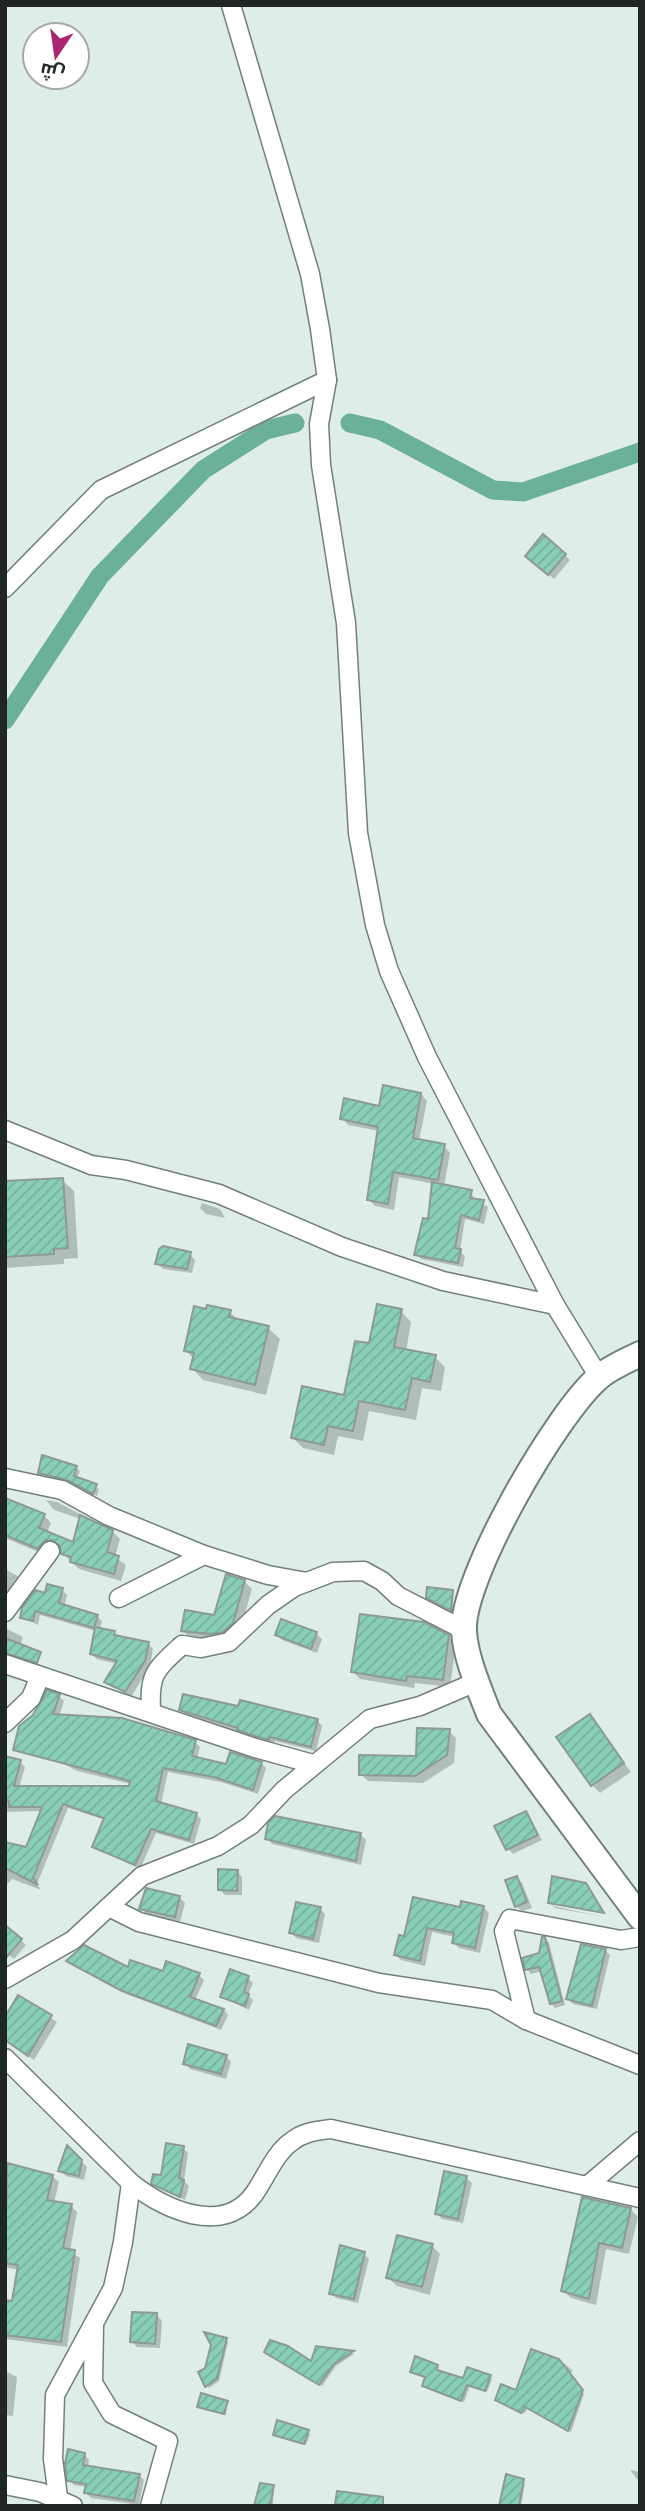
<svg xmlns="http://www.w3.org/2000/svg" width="645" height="2511" font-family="Poppins,Cairo,sans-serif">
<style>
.shadow{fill:#0003}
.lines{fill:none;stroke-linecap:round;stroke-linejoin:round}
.canal{stroke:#6bb099;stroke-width:19}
.building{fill:url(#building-hatch);stroke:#8d9b96;stroke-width:2}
.minor-casing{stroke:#72807b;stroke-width:21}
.secondary-casing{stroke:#72807b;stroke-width:28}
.minor{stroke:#fff;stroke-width:18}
.secondary{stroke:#fff;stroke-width:24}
</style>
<defs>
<pattern id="building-hatch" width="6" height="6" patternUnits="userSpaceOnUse" patternTransform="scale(1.75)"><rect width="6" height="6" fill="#89ceb7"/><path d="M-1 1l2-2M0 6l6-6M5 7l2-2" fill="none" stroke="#76b19d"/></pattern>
</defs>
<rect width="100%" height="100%" fill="#deede7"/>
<g class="shadow">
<path d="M565,555l5,5 -16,19 -21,-18z"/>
<path d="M421,1094l6,7 -8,40 25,5 6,7 -6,33 27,6 4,8 13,7 -4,17 -19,-5 -5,32 5,5 -2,11 -42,-8 -5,-5 13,-33 5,-37 -35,-7 -5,33 -19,-4 -6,-6 10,-69 -31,-6 -6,-7z"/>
<path d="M62,1180l12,11 4,67 -14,1v5l-59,4v-85z"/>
<path d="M202,1203l18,6 5,9 -19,-4 -6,-6z"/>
<path d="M190,1254l5,6 -3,13 -29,-4 -6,-6z"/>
<path d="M401,1311l10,11 -5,29 29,6 10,10 -4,24 -19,-3 -6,32 -47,-9 -6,30 -25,-5 -4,19 -31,-7 -10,-10 52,-41z"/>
<path d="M230,1312l9,9 29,7 12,11 -14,56 -63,-15 -11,-12 2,-9 -8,-8z"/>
<path d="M76,1468l4,3 -3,8 22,10 -2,7 -25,-13 -32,-11z"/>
<path d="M5,1500l39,15 7,8 -4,10 27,11 7,-25 -27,-9 -8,-10 11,2 55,29 8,8 -5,18 11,8 -5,16 -42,-12 -17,-16v-6l-9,1 -7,7 -41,-17z"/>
<path d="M5,1569l16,9 -9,18 -7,-2z"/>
<path d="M244,1581l8,8 -12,42 -34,11 -16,-4 -8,-8 33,-13z"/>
<path d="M62,1590l5,5 -3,12 33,9 5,5 -2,8 48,15 5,5 -3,17 -19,31 -24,-16 10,-17 -20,-5 -6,-5 5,-23 -56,-16 -2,10 -16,-8 24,-22z"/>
<path d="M452,1591l1,20 -23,-11z"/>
<path d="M5,1628l18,9 -3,9 15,9 -5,8 -21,-6 -4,3z"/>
<path d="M316,1634l6,5 -5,14 -35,-13 -5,-5z"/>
<path d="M448,1636l8,8 -6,43 -35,-4 -1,5 -54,-9 -8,-8z"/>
<path d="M59,1696l5,5 -5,15 136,26 5,5 -3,12 30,7 34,-3 5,5 -8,26 -37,-12 -53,-10 -7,32 35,10 5,5 -7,25 -38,-11 -16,36 -46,-22 11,-27 -37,-12 -31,76 4,6 -29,-11 -7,7v-42l22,5 15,-38 -37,1v-54l15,4 5,5 -6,21 112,-1v-3l-54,-13 -54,-29z"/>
<path d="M240,1708l77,12 5,6 -6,25 -41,-10 -1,3 -88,-29 -5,-5z"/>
<path d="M589,1716l42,56 -31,21 -8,-8z"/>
<path d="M449,1731l7,7 -2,25 -31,20 -55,-2 -7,-7 57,-16z"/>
<path d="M525,1813l17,27 -29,14 -5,-5z"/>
<path d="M360,1834l6,6 -5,25 -89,-21 -5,-6z"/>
<path d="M237,1871l5,6v18h-17l-6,-6z"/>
<path d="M517,1878l5,5 10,25 -10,3 -6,-5z"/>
<path d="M179,1897l6,6 -5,19 -34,-8 -5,-6z"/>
<path d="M549,1903h4v3l51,11 -49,-9z"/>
<path d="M483,1907l6,6 -9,40 -21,-5 -5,-5 1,-6 -23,-5 -7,34 -24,-6 -5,-5 10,-17 55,-29z"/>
<path d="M320,1909l5,5 -6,29 -23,-5 -5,-6z"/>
<path d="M545,1939l4,4 16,62 -10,3 -4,-5 -9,-32 -11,3 -4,-5 13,-14z"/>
<path d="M21,1940l5,5 -12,14 -9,-7z"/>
<path d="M605,1950l5,5 -13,54 -24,-5 -5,-5z"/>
<path d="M68,1961l96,12 3,-9 32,11 5,5 -9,20 29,10 4,5 -7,15 -95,-36z"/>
<path d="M248,1978l5,5 -5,12 5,5 -4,10 -27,-13z"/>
<path d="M19,1997l38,25 -23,38 -25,-17z"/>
<path d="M226,2056l5,6 -5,17 -36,-10 -5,-6z"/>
<path d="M68,2148l19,19 -3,13 -18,-4 -6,-5z"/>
<path d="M183,2148l5,5 -4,28 5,5 -4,14 -32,-17 10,-6z"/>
<path d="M9,2166l43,10 7,6 -5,21 17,3 6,6 -7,39 10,7 -13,89 -62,-8v-37l9,1 5,-33 -14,-3v-87z"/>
<path d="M466,2178l6,5 -9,40 -21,-4 -5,-5z"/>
<path d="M584,2199l46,10 8,8 -9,37 -23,-5 -10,56 -25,-7 -8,-8z"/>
<path d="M432,2246l8,8 -10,41 -33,-9 -9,-8z"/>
<path d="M364,2254l5,5 -11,44 -22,-5 -5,-5z"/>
<path d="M157,2315l5,6 -2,27 -23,-1 -5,-5z"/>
<path d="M226,2340l2,2 -9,39 -10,7 -9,-15 6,-3z"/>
<path d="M317,2348l37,6 -18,12 -14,20 -53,-32 43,10z"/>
<path d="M532,2351l32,12 9,8 -4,3 15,20 -13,38 -43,-24 -4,6 -27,-14 20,-8z"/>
<path d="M437,2366l1,6 27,8 27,-1 -5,13 -17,-6 -6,16 -38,-15v-9l-14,-6z"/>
<path d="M5,2371l12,6 -4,39 -8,-1z"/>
<path d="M227,2402l-1,13 -27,-9z"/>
<path d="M308,2431l2,3 -4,11 -31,-10z"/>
<path d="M84,2454l5,6 -1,8 51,7 5,5 -5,25 -48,-7 -5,-5 1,-6 -13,-2 -5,-5z"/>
<path d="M630,2470l10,2v11z"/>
<path d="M523,2481l2,2 -4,23h-21z"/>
<path d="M274,2487l-1,19h-17z"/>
<path d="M380,2499l5,7 -48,-2z"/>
</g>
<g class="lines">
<g class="canal">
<path d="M350,423l30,7 113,60 30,2 117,-40"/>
<path d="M5,720l95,-144 103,-106 63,-40 29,-7"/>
</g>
</g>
<g class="building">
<path d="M543,534l23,20 -18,21 -23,-19z"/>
<path d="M383,1085l38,8 -8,45 32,6 -7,36 -45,-8 -5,32 -21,-4 11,-73 -38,-8 4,-21 35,8z"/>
<path d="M63,1178l5,70 -14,1v5l-49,3v-76z"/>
<path d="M432,1182l40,8 -2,8 14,2 -5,20 -18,-5 -6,33 6,1 -3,14 -44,-8 9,-37 5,1z"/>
<path d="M163,1246l28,6 -4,17 -32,-5 4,-15z"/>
<path d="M377,1304l25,5 -8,38 42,8 -6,27 -18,-4 -7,32 -46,-9 -6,30 -25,-5 -4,19 -33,-7 11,-52 42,9 11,-54 14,2z"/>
<path d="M207,1305l24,5 -2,7 40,9 -14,59 -65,-16 4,-16 -10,-2 10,-45 12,3z"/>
<path d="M42,1455l35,11 -3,10 23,8 -4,10 -26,-14 -29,-7z"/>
<path d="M5,1498l40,16 -6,14 34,14 7,-27 33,15 -6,22 12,4 -5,18 -44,-12 1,-5 -10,-3 -1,-8 -8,-6 -7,1 -7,8 -33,-14z"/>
<path d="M226,1574l19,6 -12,43 -10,9 -13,2 -29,-3 4,-21 29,5z"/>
<path d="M47,1584l16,4 -4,15 39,12 -4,13 -59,-17 -2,10 -13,-3 2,-10 13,-18 10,3z"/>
<path d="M427,1587l26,3 -2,21 -25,-13z"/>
<path d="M360,1614l64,8 25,13 -6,45 -36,-4 -1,5 -55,-9z"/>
<path d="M281,1619l36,13 -6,17 -36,-14z"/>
<path d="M95,1627l20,4 -1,4 35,7 -4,19 -20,31 -21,-10 13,-21 -27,-7z"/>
<path d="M5,1638l36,14 -4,11 -32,-10z"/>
<path d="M47,1690l13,4 -7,20 69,4 74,22 -4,16 34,8 4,-12 32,10 -9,28 -39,-13 -51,-9 -7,33 41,12 -8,27 -38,-11 -16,36 -43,-18 12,-29 -41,-14 -30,74 5,7 -33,-17v-26l21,5 16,-40h-33v-6l-4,-1v-44l16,4 -7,26h115l1,-5 -117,-31 6,-24 14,-11z"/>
<path d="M183,1694l55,12 2,-6 78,19 -7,28 -41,-10 -1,3 -11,-3 -21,-7 1,-2 -59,-18z"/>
<path d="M590,1714l34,49 -33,23 -35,-49z"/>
<path d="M417,1728l33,1 -3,26 -32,21 -56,-1v-20l57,1z"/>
<path d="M526,1811l12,24 -32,15 -12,-24z"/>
<path d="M275,1816l86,17 -5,28 -91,-22 3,-16z"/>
<path d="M218,1869l20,1 -1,21 -19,-1z"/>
<path d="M517,1876l10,26 -12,5 -10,-27z"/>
<path d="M552,1876l34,7 18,30 -56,-10z"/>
<path d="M146,1888l34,8 -5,21 -36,-8z"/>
<path d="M413,1897l47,10 1,-6 23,5 -9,42 -23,-5 2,-10 -27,-5 -7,33 -26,-6 5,-20 5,1z"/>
<path d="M296,1902l25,5 -8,32 -24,-6z"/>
<path d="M5,1925l17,14 -17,20z"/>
<path d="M542,1937h3l17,64 -12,3 -11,-37 -14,3 -3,-12 17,-5z"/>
<path d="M581,1944l25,5 -14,57 -26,-7z"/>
<path d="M84,1945l44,22 2,-7 33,11 3,-10 34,12 -10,24 34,12 -8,17 -96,-36 -54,-29z"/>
<path d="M230,1969l19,7 -5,16 5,2 -4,12 -25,-9z"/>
<path d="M18,1995l34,20 -24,41 -23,-16v-23z"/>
<path d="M188,2044l39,11 -6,19 -38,-10z"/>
<path d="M166,2143l18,3 -5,32 5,2 -4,17 -29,-13 2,-10 8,1z"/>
<path d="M67,2145l15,15 -3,16 -21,-5z"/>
<path d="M7,2163l46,12 -6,25 25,4 -9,44 12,2 -14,92 -56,-7v-35l7,1 6,-36 -13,-2z"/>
<path d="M444,2171l23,5 -9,43 -23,-5z"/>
<path d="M582,2197l49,11 -9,40 -23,-5 -10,56 -28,-8z"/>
<path d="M397,2235l36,9 -11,43 -36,-9z"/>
<path d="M340,2245l25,7 -11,47 -25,-5z"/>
<path d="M132,2312l25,1 -2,31 -25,-2z"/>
<path d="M204,2332l23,6 -10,41 -12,8 -7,-15 7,-4 6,-23z"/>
<path d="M270,2340l18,6 23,15 5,-15 38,5 -20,13 -15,21 -55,-33z"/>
<path d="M531,2349l28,10 24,31 -15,41 -43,-24 -4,6 -26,-13 6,-16 15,6z"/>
<path d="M415,2356l23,9 -1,5 26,8 4,-11 24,8 -6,16 -18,-6 -6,16 -39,-15 3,-9 -15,-5z"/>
<path d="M201,2393l27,8 -4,13 -27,-7z"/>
<path d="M277,2420l32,10 -5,14 -31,-9z"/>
<path d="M68,2449l17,4 -2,12 57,9 -6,27 -50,-8 2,-9 -19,-3 -2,-18z"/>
<path d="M506,2474l18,5 -5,27h-20z"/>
<path d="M260,2483l14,2 -4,21h-16z"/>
<path d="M337,2491l46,6v9l-48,-2z"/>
</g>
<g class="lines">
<defs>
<g id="minor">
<path d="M231,5l79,269 10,55 7,51 -8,44 2,41 25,158 12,210 17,92 14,46 38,86 128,248 44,72"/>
<path d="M5,588l96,-98 226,-110"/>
<path d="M5,1130l86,35 35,5 93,24 123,53 101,34 112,24"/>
<path d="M5,1478l57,12 47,26 95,39 64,20 39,7"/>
<path d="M119,1598l85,-43"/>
<path d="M5,1612l45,-61"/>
<path d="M5,1664l250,84 58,16"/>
<path d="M151,1712c-2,-38 3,-41 31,-67l19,3 28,-6 39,-37 26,-18 39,-15 31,-1 18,10 16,15 66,34"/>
<path d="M5,1723l26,-25 9,-22"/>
<path d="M109,1907l30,15 240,61 113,17 34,20 114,45"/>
<path d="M5,1979l68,-39 69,-64 76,-30 33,-21 33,-35 86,-71 50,-13 56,-24"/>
<path d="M526,2020l-22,-89 6,-12 111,21 19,-3"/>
<path d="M5,2058l126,125c33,26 92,54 123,11 11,-15 21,-41 37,-52 12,-10 25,-11 40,-13l309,69"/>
<path d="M587,2186l53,-45"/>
<path d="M94,2325l-1,58 19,31 56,27 -18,65"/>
<path d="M5,2485l35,7 33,14"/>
<path d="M58,2497l-5,-38 2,-64 58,-107 10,-46 8,-59"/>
</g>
<path id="secondary" d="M640,1354c-14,7 -31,14 -42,24 -41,35 -138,201 -134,254 2,27 15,56 25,82l151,203"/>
</defs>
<use href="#minor" class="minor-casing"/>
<use href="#secondary" class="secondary-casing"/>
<use href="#minor" class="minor"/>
<use href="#secondary" class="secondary"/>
</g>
<rect width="645" height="2511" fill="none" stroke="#202624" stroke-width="14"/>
<g transform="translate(56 56) rotate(193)"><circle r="33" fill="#ffffff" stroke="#a6a8a7" stroke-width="2"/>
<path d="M0-5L12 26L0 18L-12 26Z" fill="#aa2671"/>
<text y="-10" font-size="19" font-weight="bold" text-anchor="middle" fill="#202624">ش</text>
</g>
</svg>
